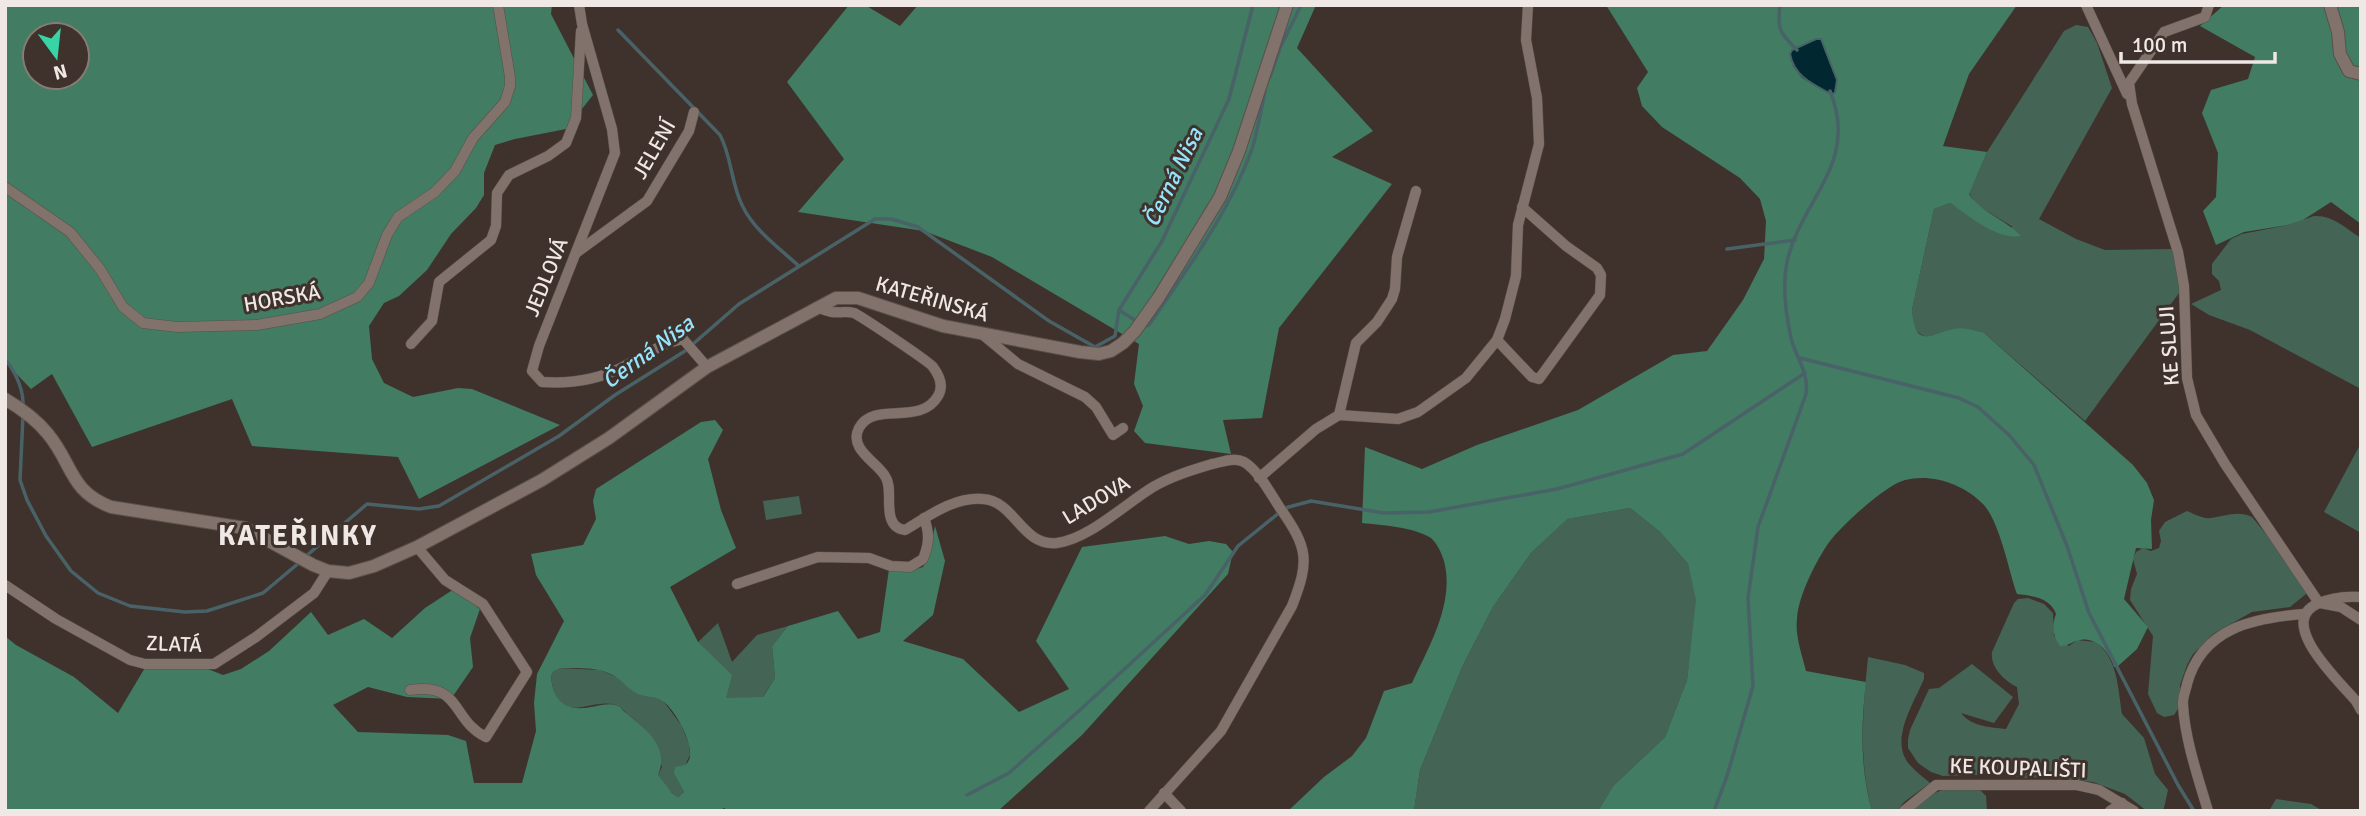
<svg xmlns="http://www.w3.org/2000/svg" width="2366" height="816" font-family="Signika,sans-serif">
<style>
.green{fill:#446556}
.forest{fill:#417c63;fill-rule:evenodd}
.water{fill:#012831;stroke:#496267;stroke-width:2}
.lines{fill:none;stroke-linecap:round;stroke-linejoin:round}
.stream{stroke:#496267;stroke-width:3.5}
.minor-casing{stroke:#5b504b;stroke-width:11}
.tertiary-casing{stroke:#5b504b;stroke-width:14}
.minor{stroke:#81726c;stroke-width:10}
.tertiary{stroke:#81726c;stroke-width:12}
.labels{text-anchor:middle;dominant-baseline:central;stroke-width:6;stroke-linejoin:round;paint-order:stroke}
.street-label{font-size:21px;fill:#f0e8e4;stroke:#3f322c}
.water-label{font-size:23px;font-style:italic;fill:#95e4fb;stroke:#3f322c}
.district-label{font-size:28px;font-weight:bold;letter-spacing:2px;fill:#f0e8e4;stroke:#3f322c}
</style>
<rect width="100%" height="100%" fill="#3f322c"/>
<g class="green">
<path d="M2076,25l12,2 9,16 15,45 -73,131 37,20 29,11 68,-1 9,40 -97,132 -102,-89 -23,-4 -34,9c-13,-6 -13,-13 -14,-27l22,-101 16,-6 37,25 26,-1 -36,-22 -8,-12 18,-41 77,-121z"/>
<path d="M2314,216c19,-1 31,12 47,22v151l-111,-59 -41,-15 -18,-11 30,-14 -2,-9 -7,-7v-10l19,-25 11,-5 46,-9z"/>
<path d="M2361,443v90l-37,-21z"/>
<path d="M799,496l3,18 -36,6 -3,-19z"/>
<path d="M1630,508l30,24 28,32 9,36 -10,80 -22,57 -52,49 -15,25h-184l6,-41 43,-105 30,-58 38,-54 35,-34z"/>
<path d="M2187,511c7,3 16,8 24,7 14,-2 27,-8 41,-1l40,49 14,25v3l-16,13 -38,5 -39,22 -20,20 -6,11 -7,20v21l-6,9 -10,2 -7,-4 -9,-19 5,-58 -23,-36 1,-11 6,-15 -4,-15 3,-7 7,-4 8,3 8,-3 2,-7 -2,-10 6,-9z"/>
<path d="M2028,598l16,6 9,9 1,23 15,10 8,-6 19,2c22,17 22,47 26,72l22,24 11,36 13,16 -4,18 -3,3h-14l-22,-17 -32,-12 -47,-5 -23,1 -19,-4 -61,2 -12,-4 -13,-9 -10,-15v-9l2,-9 19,-41 10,-1 33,-24 41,33 -19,26 -33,-10c11,14 29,14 45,16l13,-25 -2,-17c-13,-7 -27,-20 -25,-35l22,-49 4,-4z"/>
<path d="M718,623l14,39 25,-27 31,-9 -16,20 3,32 -13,20h-37l-27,-56z"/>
<path d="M1868,657l37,8 19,8v6c-10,24 -35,61 -15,85 6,7 14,13 21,19l-26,19 -7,9h-25c-14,-51 -9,-103 -4,-154z"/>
<path d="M559,668l41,2 24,10 10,12 28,7 19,26 8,19 1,11 -12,25 6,12 -6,5c-8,-5 -15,-13 -20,-22l4,-8c-10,-29 -11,-35 -36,-54 -2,-2 -4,-5 -8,-7 -24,-12 -61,26 -67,-30l3,-5z"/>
<path d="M1947,788l32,1 7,7 1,15h-75l18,-16z"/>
<path d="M2276,799l35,5 12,7h-54z"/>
</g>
<g class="forest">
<path d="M5,5h547l-1,9 42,81 -27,34 -51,10 -20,6 -11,28v22l-8,13 -25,26 -24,36 -28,26 -15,7 -15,23 3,33 12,24 29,14 45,-9 14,1 88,36 -141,74 -21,-42 -146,-11 -20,-47 -140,48 -40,-73 -21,15 -26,-27zM35,35h42v42h-42z"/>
<path d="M849,5h16l35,21 18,-21h398l-19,43 76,83 -41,26 60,27 -113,144 -17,90 -39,2 8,34 -86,-11 -11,-12 9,-25 -9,-22 5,-40 -147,-87 -68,-26 -126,-19 46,-53 -57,-77z"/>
<path d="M1606,5h411l-48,69 -26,72 44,6 -18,42c13,19 36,25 52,42 -25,4 -52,-20 -71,-33l-16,6 -22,101c4,43 20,21 48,18 7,0 15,3 23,4l150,133 14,18 7,17 -3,20 1,29 -16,-1 -12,51 24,28 -11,22 -20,18h-3c-5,-16 -19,-33 -38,-26 -6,2 -8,5 -16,5 -7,-10 -9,-19 -4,-32 -6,-17 -24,-18 -39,-20 -9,-25 -17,-72 -34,-90 -19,-20 -52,-31 -78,-24 -19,5 -63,45 -75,61 -13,18 -32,55 -33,78 -2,18 5,35 9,52l60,11c-5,43 -6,87 6,129h-274l15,-25 52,-49 22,-57 9,-80 -8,-36 -28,-32 -30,-24 -63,11 -36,34 -38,54 -30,58 -43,105 -6,41h-126l36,-34 28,-21 14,-18 18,-47 28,-8c17,-37 43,-80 32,-122 -2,-7 -7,-18 -13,-23 -18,-11 -48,-13 -69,-15l3,-76 57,22 55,-24 101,-35 95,-55 34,-4 36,-51 21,-41 2,-38 -6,-22 -20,-21 -78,-51 -20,-21 -5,-18 11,-16zM1792,65l43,28 -4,1 -29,-16z"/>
<path d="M2224,5h137v219l-30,-22 -28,18 -15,5 -44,7 -28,13 -13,-34 13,-14 2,-44 -16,-40 9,-23 37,-11 7,-22 -55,-31z"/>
<path d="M715,420l8,10 -15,29 13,51 15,38 -66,39 28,55 34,33 -6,23 37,-1 12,-19 -3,-32 16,-20 50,-15 20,28 22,-7 9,-63 21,2 13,-4 6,-12 6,-29 10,35 -12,54 -30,26 60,18 56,53 50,-23 -33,-48 46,-94 83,-11 24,8 20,-3 17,3 7,8 -5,22 -146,161 -84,76h-268l-6,-3 -5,3h-714v-175l11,9 58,32 44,36 28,-47 62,3 15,6 18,-6 28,-18 42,-39 17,23 36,-16 28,19 33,-30 29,-19 26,20 -10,29 3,29 -22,32 -44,-2 -39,-10 -35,18 25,27 90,3 18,6 8,42h48l14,-52 -2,-28 3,-29 27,-53 -28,-46 -5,-21 52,-9 13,-26 -3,-18 3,-12 105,-67zM560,668c14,0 35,-1 48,5 12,4 16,12 26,19 9,6 22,3 30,10 11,8 36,51 22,62 -3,2 -7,2 -11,3l-1,6 10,19 -6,5 -6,-4 -14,-18c12,-28 -12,-46 -32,-62 -3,-2 -5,-6 -8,-7 -8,-4 -19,0 -27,1 -26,5 -38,-6 -40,-31l3,-5z"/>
</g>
<path class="water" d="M1816,39h5l16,41 -2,13 -4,1c-19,-10 -37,-18 -41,-40l2,-4z"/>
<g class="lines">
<g class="stream">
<path d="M1780,5c-3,25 0,28 17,45"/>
<path d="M618,30l102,105c12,22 11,50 23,72 12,24 36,41 56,59"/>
<path d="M1270,77l10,-29 21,-43"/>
<path d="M1727,249l68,-9"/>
<path d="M1119,310l19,12"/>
<path d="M1144,326l5,-1c38,-56 80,-112 103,-176 6,-19 9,-39 13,-58"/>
<path d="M1800,358l159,40 19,9 31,28 25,30 33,81 22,67 89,172 16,26"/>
<path d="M5,359c11,14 19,31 18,49"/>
<path d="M23,416l-3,64 7,20 19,36 25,35 27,22 32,13 55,6 22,-1 56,-18 37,-31"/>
<path d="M305,557l62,-53 52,5 20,-3 120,-70 56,-41 70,-44 54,-47 136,-85h16l27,8 131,94 46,26 20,-11 4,-26 43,-69 67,-142 24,-94"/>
<path d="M967,795l42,-22 72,-64 124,-114 33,-49 47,-38 26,-7 73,12 45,-1 128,-23 126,-35 122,-81"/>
<path d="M1714,811l13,-35 26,-90 -5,-88 10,-71 48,-133c3,-22 -10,-36 -15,-56 -5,-23 -9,-52 -4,-76 13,-62 73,-98 43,-171"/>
</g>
<defs>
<g id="minor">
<path d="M579,5l3,19 30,105 3,24 -76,193 -7,25 10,11c28,2 57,-3 81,-15 19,-10 38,-24 60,-28l24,28"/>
<path d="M2086,5l41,89"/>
<path d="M2209,5l-4,12 -41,15 -35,51 3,21 46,148 6,34 3,92 9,37 29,49 94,139"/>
<path d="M5,187l65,45 30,37 23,38 20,16 34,4 80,-2 63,-11 37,-17 12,-14 18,-48 11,-18 37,-25 20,-21 18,-33 32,-36 5,-16v-9l-12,-72"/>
<path d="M576,253l71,-52 42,-70 5,-19"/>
<path d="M817,307c5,2 10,4 15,5 7,1 15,-1 22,1 5,2 76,49 79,54 6,8 11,19 5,29 -18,31 -64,4 -79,32 -11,21 18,34 26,48 4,6 4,13 4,20 0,14 -1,32 16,34 22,-13 50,-34 78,-31 32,2 39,48 74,44 32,-4 68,-39 96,-56 19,-11 39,-17 59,-23 10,-2 22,-7 32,-2 15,9 26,31 36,46 28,40 30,52 12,98l-71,125 -72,80"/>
<path d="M983,335l35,29 67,33 11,10 17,28 10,-7"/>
<path d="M1497,340l35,37 7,2 61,-84 1,-20 -4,-7 -31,-22 -44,-39"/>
<path d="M411,344l21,-23 7,-39 52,-42 5,-14 1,-33 12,-18 39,-19 18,-13 10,-25 5,-87"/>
<path d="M1339,415l17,-72 21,-21 15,-23 3,-10 2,-32 19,-66"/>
<path d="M1259,478l57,-49 23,-14 59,4 20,-7 48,-34 31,-38 8,-21 11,-43 2,-51 21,-81 -2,-46 -11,-58 2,-35"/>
<path d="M737,584l81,-27 51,1 22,8 19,1 13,-8c6,-15 7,-25 1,-41"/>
<path d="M5,585l51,34 74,41 15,4h69l42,-27 58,-44 14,-22"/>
<path d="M2361,597c-15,-1 -29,0 -44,7 -41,19 23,78 39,97l5,9"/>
<path d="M2320,603l21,4 20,13"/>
<path d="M410,690c52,-8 41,30 76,47l41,-65 -44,-68 -38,-24 -28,-33"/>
<path d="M1164,793l17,18"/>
<path d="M1904,811l32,-26h141l22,5 35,21"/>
<path d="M2110,811l12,-8"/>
<path d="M2208,811c-10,-34 -23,-71 -25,-106 -1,-7 3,-15 4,-21 15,-56 66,-66 117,-70"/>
</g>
<g id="tertiary">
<path d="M2330,5l8,27 2,22 9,17 12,3"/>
<path d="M5,399c17,10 31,20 43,35 25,30 21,57 63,73l134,21 68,37 15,6 21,2 25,-7 43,-19 125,-67 67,-42 98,-71 129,-69h22l85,28 137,26 19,2 12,-3 12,-8 12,-12 24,-34 61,-100 19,-46 48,-146"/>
</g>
</defs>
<use href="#minor" class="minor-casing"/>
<use href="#tertiary" class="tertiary-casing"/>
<use href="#minor" class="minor"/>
<use href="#tertiary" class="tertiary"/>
</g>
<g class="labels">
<g class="street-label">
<text transform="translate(654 149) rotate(-60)">JELENÍ</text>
<text transform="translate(546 277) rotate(-68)">JEDLOVÁ</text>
<text transform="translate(282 298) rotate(-10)">HORSKÁ</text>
<text transform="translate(932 299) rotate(16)">KATEŘINSKÁ</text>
<text transform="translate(2169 346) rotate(-94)">KE SLUJI</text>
<text transform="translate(1096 500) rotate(-31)">LADOVA</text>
<text transform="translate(174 644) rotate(2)">ZLATÁ</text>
<text transform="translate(2018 768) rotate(2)">KE KOUPALIŠTI</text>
</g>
<g class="water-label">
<text transform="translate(1173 177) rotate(-64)">Černá Nisa</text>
<text transform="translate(648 352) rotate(-36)">Černá Nisa</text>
</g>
<g class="district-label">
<text x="298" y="536">KATEŘINKY</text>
</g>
</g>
<rect width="2366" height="816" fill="none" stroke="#f0e8e4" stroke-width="14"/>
<g transform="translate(56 56) rotate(165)"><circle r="33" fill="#3f322c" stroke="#867b76" stroke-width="2"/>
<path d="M0-5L12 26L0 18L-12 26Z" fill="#38d4a6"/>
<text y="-10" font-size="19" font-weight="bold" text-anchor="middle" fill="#f0e8e4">N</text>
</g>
<path d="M2121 52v10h154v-10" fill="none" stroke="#f0e8e4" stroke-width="3.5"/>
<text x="2132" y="52" font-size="21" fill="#f0e8e4" stroke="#3f322c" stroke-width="5" paint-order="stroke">100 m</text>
</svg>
